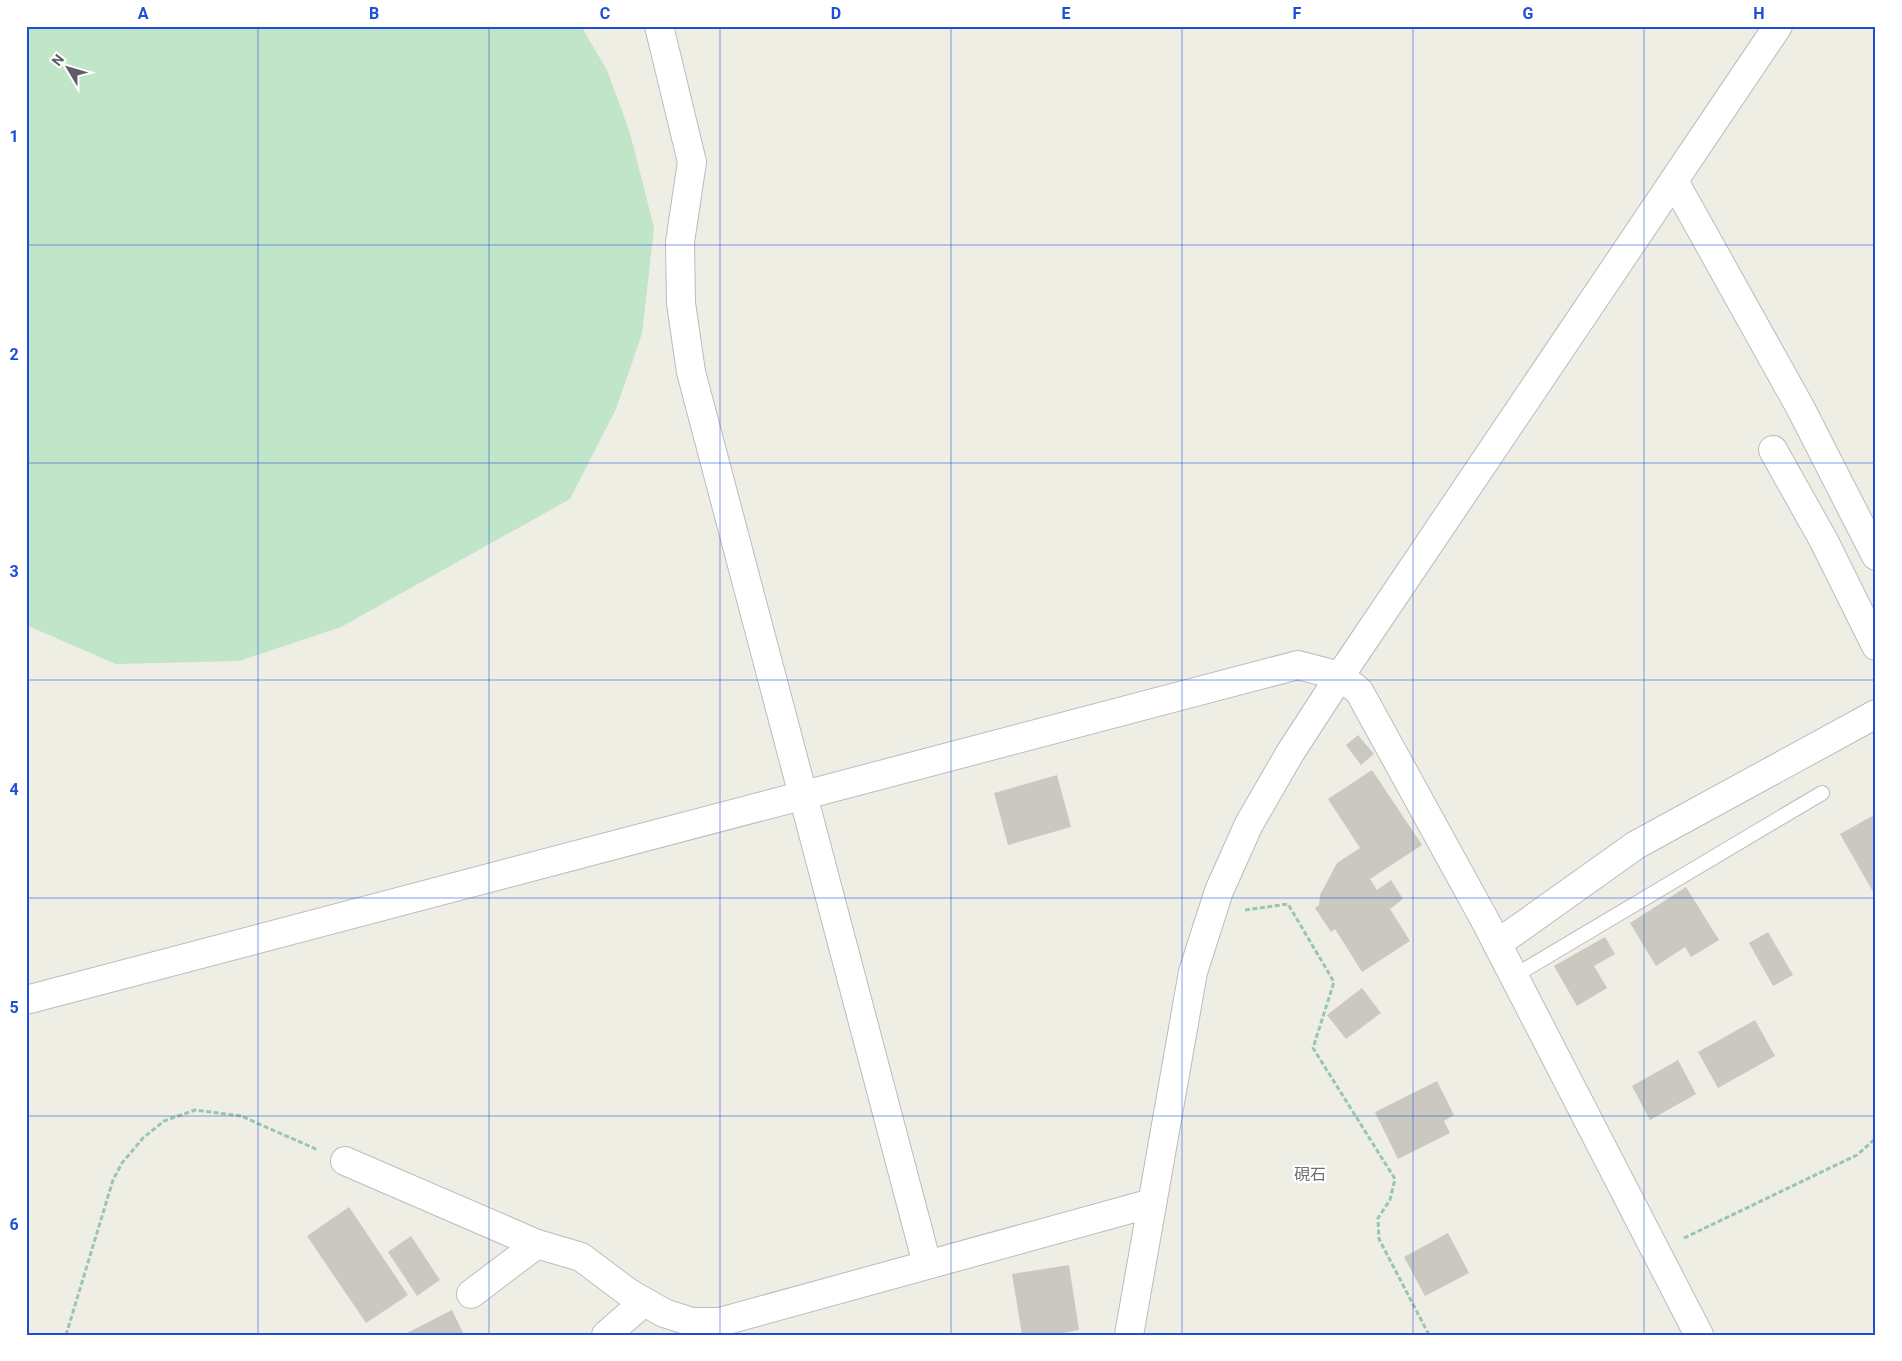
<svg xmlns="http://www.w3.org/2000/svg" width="1902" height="1361" font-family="Roboto,'Noto Sans JP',sans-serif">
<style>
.green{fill:#c1e5c8}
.building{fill:#cac8c1}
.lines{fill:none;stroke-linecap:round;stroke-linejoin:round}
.lane-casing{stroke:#bbbcc2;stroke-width:16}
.street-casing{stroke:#bbbcc2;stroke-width:30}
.secondary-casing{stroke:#b9bbc2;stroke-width:30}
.path{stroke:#9ac6af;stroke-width:3;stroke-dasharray:5 2.5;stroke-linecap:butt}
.lane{stroke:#fff;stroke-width:14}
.street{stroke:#fff;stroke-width:28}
.secondary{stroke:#fff;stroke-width:28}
.grid{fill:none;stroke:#1d4ed8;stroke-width:1;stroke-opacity:0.55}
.labels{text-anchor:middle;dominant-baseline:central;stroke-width:4.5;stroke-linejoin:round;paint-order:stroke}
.quarter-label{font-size:16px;fill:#6d7076;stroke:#fff}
.neatline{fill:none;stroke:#1d4ed8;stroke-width:2}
.grid-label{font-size:16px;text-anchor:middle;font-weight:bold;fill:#1d4ed8}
</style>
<rect width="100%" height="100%" fill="#eeeee4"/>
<path class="green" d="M26,26h555l26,44 23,63 24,95 -12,106 -26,75 -46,90 -229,128 -102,34 -123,3 -90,-39z"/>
<g class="building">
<path d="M1358,735l16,19 -13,11 -15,-20z"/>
<path d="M1372,770l50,75 -52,34 7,11 14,-10 12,19 -13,10 20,32 -48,31 -27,-43 -4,3 -16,-24 4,-3 1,-10 17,-32 23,-15 -32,-49z"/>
<path d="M1057,775l14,52 -63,18 -14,-52z"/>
<path d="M1876,814v83l-36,-63z"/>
<path d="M1686,887l33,53 -28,17 -6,-10 -29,19 -26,-43z"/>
<path d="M1768,932l25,43 -20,11 -24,-43z"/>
<path d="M1605,937l10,17 -21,12 13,22 -30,18 -23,-40z"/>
<path d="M1362,988l19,25 -35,26 -19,-24z"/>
<path d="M1755,1020l20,36 -57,32 -20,-36z"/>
<path d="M1678,1060l18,34 -46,26 -18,-34z"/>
<path d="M1437,1081l17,34 -10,6 6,12 -52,26 -23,-47z"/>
<path d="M349,1207l59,88 -42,28 -59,-87z"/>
<path d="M1448,1233l21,40 -44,23 -21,-39z"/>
<path d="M411,1236l29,44 -23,16 -29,-44z"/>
<path d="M1069,1265l10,65 -26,5h-31l-10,-61z"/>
<path d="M452,1310l12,25h-61z"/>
</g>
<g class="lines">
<defs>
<path id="lane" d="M1514,976l308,-183"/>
<g id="street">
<path d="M659,26l33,136 -12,80 1,61 10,69 236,892"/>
<path d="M1674,181l126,226 76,149"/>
<path d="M1773,450l51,91 52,105"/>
<path d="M1497,944l139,-99 240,-131"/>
<path d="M26,1000l1272,-335 42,11 19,15 128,233 212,411"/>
<path d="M345,1161l192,83 44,13 48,36 35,20 28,9h28l432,-119"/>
<path d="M471,1294l66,-50"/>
<path d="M606,1335l38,-33"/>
</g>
<path id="secondary" d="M1129,1335l64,-363 26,-81 30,-67 41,-71 50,-77 438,-650"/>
</defs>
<use href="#lane" class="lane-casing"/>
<use href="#street" class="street-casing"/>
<use href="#secondary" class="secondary-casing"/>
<g class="path">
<path d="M1245,910l43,-6 46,78 -21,66 82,131 -5,21 -12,18 1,21 50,96"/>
<path d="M1684,1238l173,-83 19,-17"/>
<path d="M66,1335l47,-155 9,-17 21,-25 21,-17 31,-11 46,6 77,34"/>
</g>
<use href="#lane" class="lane"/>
<use href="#street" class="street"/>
<use href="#secondary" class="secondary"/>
</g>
<path class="grid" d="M258,26v1309M489,26v1309M720,26v1309M951,26v1309M1182,26v1309M1413,26v1309M1644,26v1309M26,245h1850M26,463h1850M26,680h1850M26,898h1850M26,1116h1850"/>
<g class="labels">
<g class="quarter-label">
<text x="1310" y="1174">硯石</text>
</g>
</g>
<rect width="1902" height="1361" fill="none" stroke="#ffffff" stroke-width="55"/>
<g transform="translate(68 68) rotate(308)" stroke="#ffffff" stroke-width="4" paint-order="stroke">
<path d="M0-4L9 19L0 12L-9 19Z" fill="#5c5e64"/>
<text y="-8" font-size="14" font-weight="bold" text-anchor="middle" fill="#5c5e64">N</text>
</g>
<rect x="28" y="28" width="1846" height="1306" class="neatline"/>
<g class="grid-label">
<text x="143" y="19">A</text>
<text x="374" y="19">B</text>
<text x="605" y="19">C</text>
<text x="836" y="19">D</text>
<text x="1066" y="19">E</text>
<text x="1297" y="19">F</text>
<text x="1528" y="19">G</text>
<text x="1759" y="19">H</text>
<text x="14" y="142">1</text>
<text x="14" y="360">2</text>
<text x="14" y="577">3</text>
<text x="14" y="795">4</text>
<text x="14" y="1013">5</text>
<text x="14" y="1230">6</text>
</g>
</svg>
